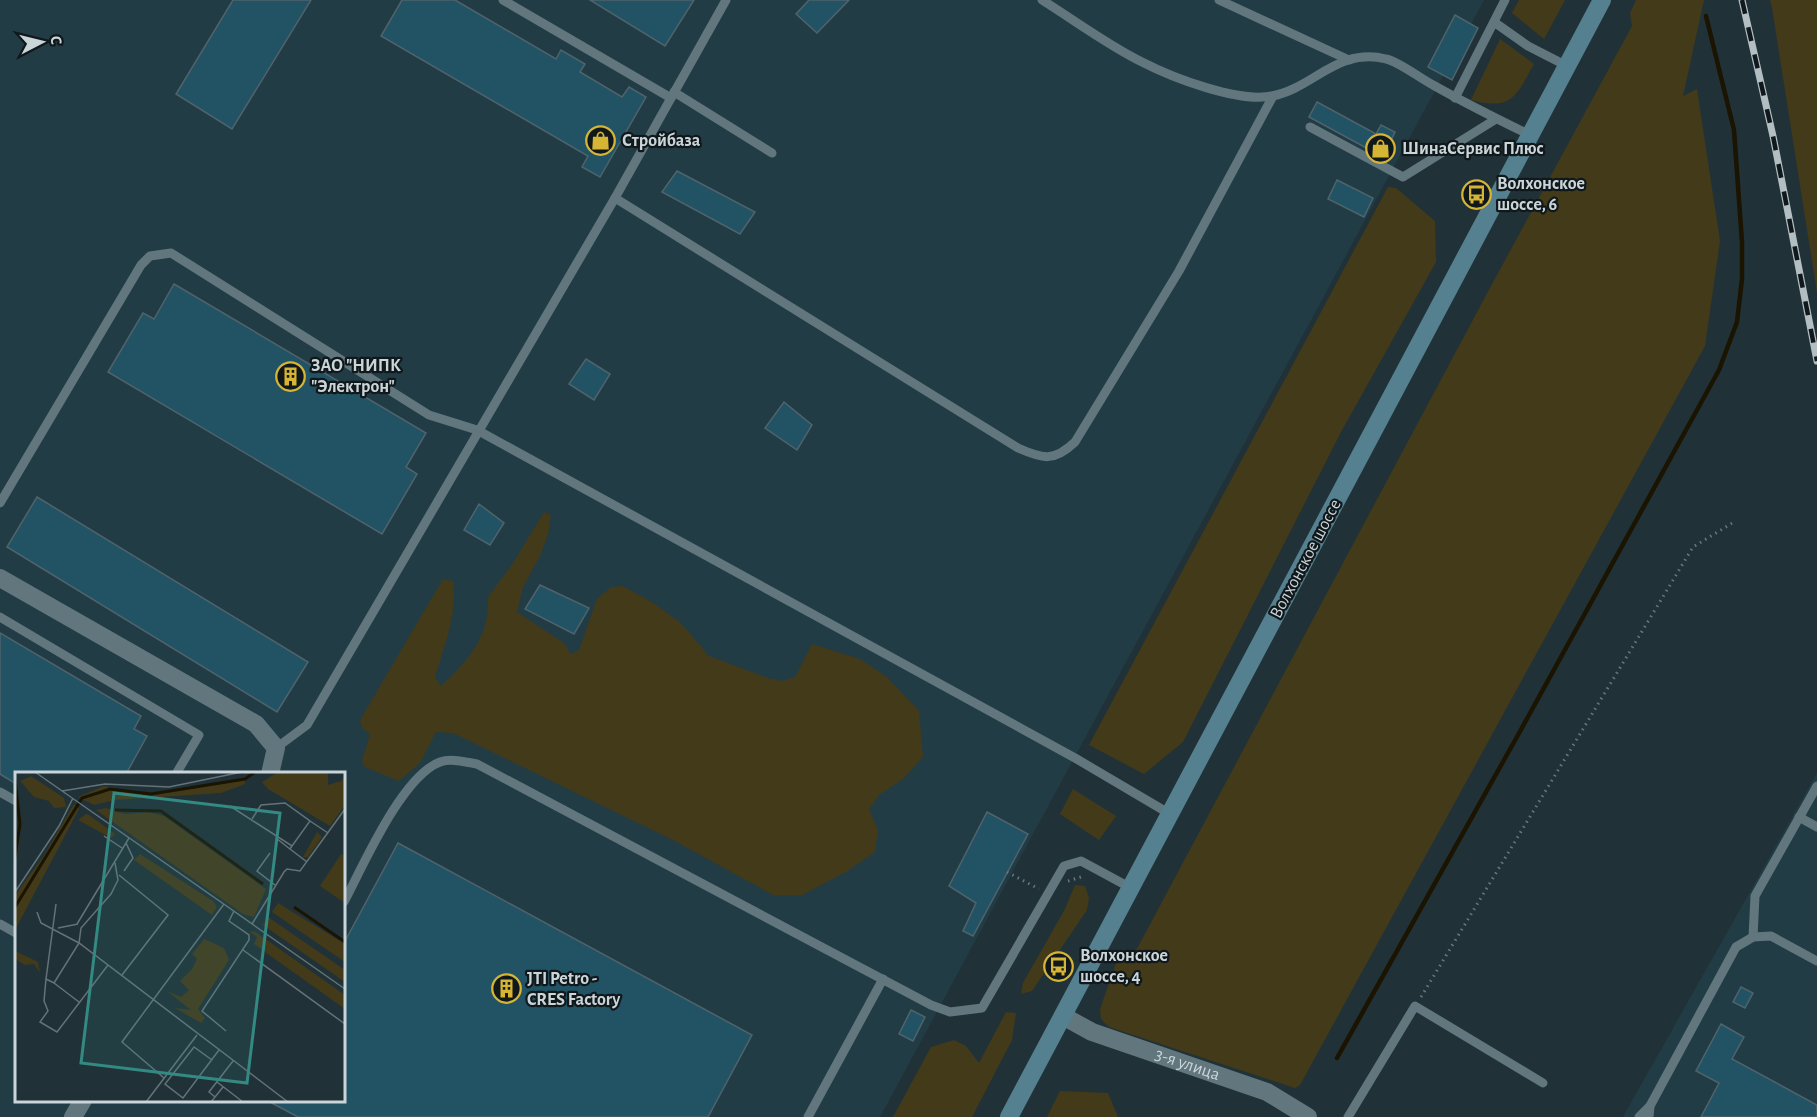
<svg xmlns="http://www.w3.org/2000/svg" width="1817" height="1117" font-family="'Alegreya Sans',sans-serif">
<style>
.built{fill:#223c46;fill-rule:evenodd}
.green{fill:#433a19}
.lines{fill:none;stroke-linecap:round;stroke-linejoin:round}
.stream{stroke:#1a1401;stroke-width:4.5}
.building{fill:#215364;stroke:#50636b;stroke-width:1.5}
.path{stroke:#68777c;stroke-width:3;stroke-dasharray:1.5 4.5;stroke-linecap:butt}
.lane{stroke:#62767e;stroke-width:9}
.street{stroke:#62767e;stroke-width:18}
.secondary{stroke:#54808f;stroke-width:18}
.rail-casing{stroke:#b2bec2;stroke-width:7}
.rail{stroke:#10181b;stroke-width:4.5;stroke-dasharray:14;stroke-linecap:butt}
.labels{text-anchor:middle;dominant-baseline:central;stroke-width:4.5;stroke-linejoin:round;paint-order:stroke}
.poi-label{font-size:18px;font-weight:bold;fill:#cad5d9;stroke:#10181b;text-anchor:start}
.street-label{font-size:18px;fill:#cad5d9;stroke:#10181b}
.inset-river{fill:none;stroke:#1a1401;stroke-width:3}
.inset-road{fill:none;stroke:#647378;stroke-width:1.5}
.view{fill:#348983;fill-opacity:0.15;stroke:#348983;stroke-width:3}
.inset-edge{fill:none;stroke:#cad5d9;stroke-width:3}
</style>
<rect width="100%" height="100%" fill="#203238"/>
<g class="built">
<path d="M0,0h1484l-604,1117h-880zM16,774h328v326h-328z"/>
<path d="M1817,773v344h-194z"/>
</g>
<g class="green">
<path d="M1519,0h46l-21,39 -32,-26z"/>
<path d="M1636,0h68l-21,96 14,-7 23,152 -15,105 -405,739 -5,3 -186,-61 -8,-8 -1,-10 21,-60 10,11 360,-674 141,-260 -2,-13z"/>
<path d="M1770,0h47v293l-45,-285z"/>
<path d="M1500,39l34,25c-18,32 -22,47 -63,36z"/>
<path d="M1388,187l8,1 39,33 1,41 -95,170 -158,310 -39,32 -55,-29z"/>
<path d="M544,512l7,3 -3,19 -8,22 -17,31 -6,25 47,31 7,11 8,-4 18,-51 14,-12 12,-1 32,18 26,19 28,33 62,23 12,2 12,-4 17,-33 48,15 27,18 32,34 4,46 -20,22 -24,16 -10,14 9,21 -3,22 -29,20 -44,23h-29l-98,-54 -222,-108 -17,-1 -16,31 -21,18 -34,-14 -3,-6 8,-27 -8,-6 -2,-8 83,-141 10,2c5,32 -9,66 -18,96l6,9c28,-26 49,-50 47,-89l25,-34z"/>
<path d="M1073,789l43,27 -17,24 -39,-26z"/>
<path d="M1075,885l10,1 4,12 -2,12 -55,81 -11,3 2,-11 42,-74z"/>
<path d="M1006,1012l10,1 -4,27 -40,77h-79l38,-70 23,-7 12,6 13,17z"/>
<path d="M1060,1091l48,2 10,24h-71z"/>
</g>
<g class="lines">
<path class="stream" d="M1337,1058l181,-323 201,-365 18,-48 5,-43v-37l-8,-112 -28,-114"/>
</g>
<g class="building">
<path d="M233,0h78l-79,129 -56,-35z"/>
<path d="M402,0h53l101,59 5,-9 24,14 -5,8 42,25 7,-10 17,10 -46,80 -18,-10 6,-11 -207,-120z"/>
<path d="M590,0h104l-29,46z"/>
<path d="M809,0h40l-32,33 -21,-19z"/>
<path d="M1455,15l23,13 -26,52 -24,-13z"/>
<path d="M1317,102l59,32 5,-9 14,7 -12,25 -74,-40z"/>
<path d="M677,171l78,41 -15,22 -78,-42z"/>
<path d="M1337,180l36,18 -9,19 -36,-18z"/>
<path d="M174,284l252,149 -20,34 11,7 -35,60 -274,-162 35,-59 11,6z"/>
<path d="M586,359l24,15 -16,26 -25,-16z"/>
<path d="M784,402l28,23 -15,25 -32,-22z"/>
<path d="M37,497l271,165 -31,50 -270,-165z"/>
<path d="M479,504l25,19 -14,22 -26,-15z"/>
<path d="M540,585l49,23 -15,26 -49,-25z"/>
<path d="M0,633l141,83 -7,13 13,7 -21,38h-110v10l-16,-10z"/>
<path d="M987,812l41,22 -55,102 -10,-5 13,-28 -27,-17z"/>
<path d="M398,843l354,192 -44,82h-410l-30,-16h76v-158z"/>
<path d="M1741,987l12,6 -8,15 -12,-6z"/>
<path d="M911,1010l14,7 -12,24 -14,-7z"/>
<path d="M1721,1024l23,13 -12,22 85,46v12h-116l18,-34 -23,-12z"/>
</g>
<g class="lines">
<g class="path">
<path d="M1007,872l32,17"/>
<path d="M1068,881l13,-4"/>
<path d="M1421,997l272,-450 41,-25"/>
</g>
<g class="lane">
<path d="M503,0l168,98"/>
<path d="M1042,0c32,20 67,46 100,62 31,16 97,41 130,34 42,-8 65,-49 114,-37 12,2 35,20 47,26 32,18 64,34 97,50"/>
<path d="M1219,0l130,60"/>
<path d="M1494,22l34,24 39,20"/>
<path d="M674,92l98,61"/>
<path d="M1455,98l50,-98"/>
<path d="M1310,127l93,50 93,-58"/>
<path d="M615,198l403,250c25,11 36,14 57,-6l104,-171 94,-175"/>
<path d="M0,503l141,-238 9,-9 21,-3 258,162 48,15 598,328 95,56"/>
<path d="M0,617l199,118 -23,39"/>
<path d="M276,748l31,-23 308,-527 111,-198"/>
<path d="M0,792l16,9"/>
<path d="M1799,817l18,10"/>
<path d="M344,902c19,-36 58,-126 96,-140 11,-4 25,0 37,2l454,241 19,7 32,-4 82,-142 17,-5 50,27"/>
<path d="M0,924l16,9"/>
<path d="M1753,937l2,-41 62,-110"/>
<path d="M808,1117l75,-138"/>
<path d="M1348,1117l67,-111 128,77"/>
<path d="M1639,1117l11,-11"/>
<path d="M1649,1117l1,-11 86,-159 17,-10 18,-1 46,25"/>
</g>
<g class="street">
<path d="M0,578l256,146 20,24 -6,26"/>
<path id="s1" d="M1063,1016l29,16 175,60 41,25"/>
<path d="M73,1117l10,-17"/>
</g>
<path class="secondary" d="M1009,1117l593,-1117"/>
<defs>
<path id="rail" d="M1742,0l31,136 44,225"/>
</defs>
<use href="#rail" class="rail-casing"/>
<use href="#rail" class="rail"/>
</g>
<defs>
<symbol id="shop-ring" viewBox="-11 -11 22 22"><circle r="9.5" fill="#10181b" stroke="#d6b534" stroke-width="1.5"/><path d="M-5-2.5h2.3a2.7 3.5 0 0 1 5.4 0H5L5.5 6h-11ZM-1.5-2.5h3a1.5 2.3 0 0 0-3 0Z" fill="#d6b534"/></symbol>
<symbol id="bus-ring" viewBox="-11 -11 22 22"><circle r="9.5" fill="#10181b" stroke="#d6b534" stroke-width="1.5"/><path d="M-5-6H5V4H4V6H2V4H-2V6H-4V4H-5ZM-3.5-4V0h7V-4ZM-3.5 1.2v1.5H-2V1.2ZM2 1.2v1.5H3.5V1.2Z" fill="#d6b534"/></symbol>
<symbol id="building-ring" viewBox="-11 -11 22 22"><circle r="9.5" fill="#10181b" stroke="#d6b534" stroke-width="1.5"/><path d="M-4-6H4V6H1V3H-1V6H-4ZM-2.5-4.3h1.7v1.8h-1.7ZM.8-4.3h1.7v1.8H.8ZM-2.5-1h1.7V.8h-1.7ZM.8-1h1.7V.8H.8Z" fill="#d6b534"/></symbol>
</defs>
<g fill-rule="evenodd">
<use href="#shop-ring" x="584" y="124" width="33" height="33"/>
<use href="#shop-ring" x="1364" y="132" width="33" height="33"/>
<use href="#bus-ring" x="1460" y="178" width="33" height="33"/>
<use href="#building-ring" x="274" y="360" width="33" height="33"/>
<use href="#bus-ring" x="1042" y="950" width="33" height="33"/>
<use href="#building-ring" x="490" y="972" width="33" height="33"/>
</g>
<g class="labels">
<g class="poi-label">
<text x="622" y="141">Стройбаза</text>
<text x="1402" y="149">ШинаСервис Плюс</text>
<text x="1497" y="184">Волхонское<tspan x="1497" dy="21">шоссе, 6</tspan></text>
<text x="311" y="366">ЗАО "НИПК<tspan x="311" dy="21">"Электрон"</tspan></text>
<text x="1080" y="956">Волхонское<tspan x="1080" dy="21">шоссе, 4</tspan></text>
<text x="527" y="979">JTI Petro -<tspan x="527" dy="21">CRES Factory</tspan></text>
</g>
<g class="street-label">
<text transform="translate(1306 559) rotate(-62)">Волхонское шоссе</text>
<text stroke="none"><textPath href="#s1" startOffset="134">3-я улица</textPath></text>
</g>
</g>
<g transform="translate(15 772)">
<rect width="330" height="330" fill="#203238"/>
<path d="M263,0h46l4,2v11l13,-4 4,-5v29l-15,21 -62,-37 -6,-7zM16,4l33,22 2,9 -12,1 -5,-7 -15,-4 -14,-16zM230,8v4l-24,9 -106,7 -21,5 -16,-8 26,-11 44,10zM59,32l5,5 -64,121v-35l28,-38zM91,36l19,6 23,-2 16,4 102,73 -12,28 -11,-3 -147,-104zM71,42l3,1 26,19 -4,4 -33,-18zM302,60l5,5 -14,20h-5zM125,82l73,47 4,6 -5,8 -78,-55zM326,82l4,2v47l-25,-17zM263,131l67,41v18l-73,-50zM253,145l77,53v12l-82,-57zM239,159l91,64v14l-91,-65 3,-7 -7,-5zM189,167l20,9 5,12 -31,49 7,9 -4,5 -26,-15 16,2 -24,-19 14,6 8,-7 -9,-9 12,-12 5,-10 -5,-5zM0,179l23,11 2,11 -6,-9 -9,1 -10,-6z" fill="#433a19"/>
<path class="inset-river" d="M0,8l5,44 -5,33M100,38l46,1 102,73M0,135l67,-109 28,-9 41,5 94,-15 10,-7M279,135l51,35"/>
<path class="inset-road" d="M20,0l310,217M47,19l43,-7 64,3 73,-15M215,34l62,40 18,-25 -25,-18 -24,2 -9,14M295,49l18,12M89,64l18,12M261,66l14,11 2,-3M275,77l17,13M255,81l-13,18 18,14M109,99l9,-13 -7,-15M104,103l49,40 -46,60M0,120l44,-66 14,-28M22,140l4,11 38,20 209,159M62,152l52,-86M237,152l32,-52 3,-3 13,2 45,-62M43,156l20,-4M228,178l102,74M93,193l-51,67 -17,-10 8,-11 -4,-10 2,-22 8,4 25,-40 2,-15 30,-34 7,-14 -3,-17M31,207l10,-75M39,211l25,19M211,259l-24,-20 47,-71v-5l-20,-14 5,-10M197,288l-18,-13 -29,37 18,14 36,-48M149,306l-42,-36 102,-138M202,310l26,20M200,325l-6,-5 24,-31M131,330l51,-67M196,330l12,-15"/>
<path class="view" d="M99,21l166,20 -33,270 -166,-20z"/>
<rect width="330" height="330" class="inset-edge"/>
</g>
<g transform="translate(42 42) rotate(83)" stroke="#10181b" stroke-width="4.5" paint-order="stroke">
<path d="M0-4.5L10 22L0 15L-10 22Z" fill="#cad5d9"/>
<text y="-9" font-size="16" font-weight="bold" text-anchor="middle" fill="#cad5d9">С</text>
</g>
</svg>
